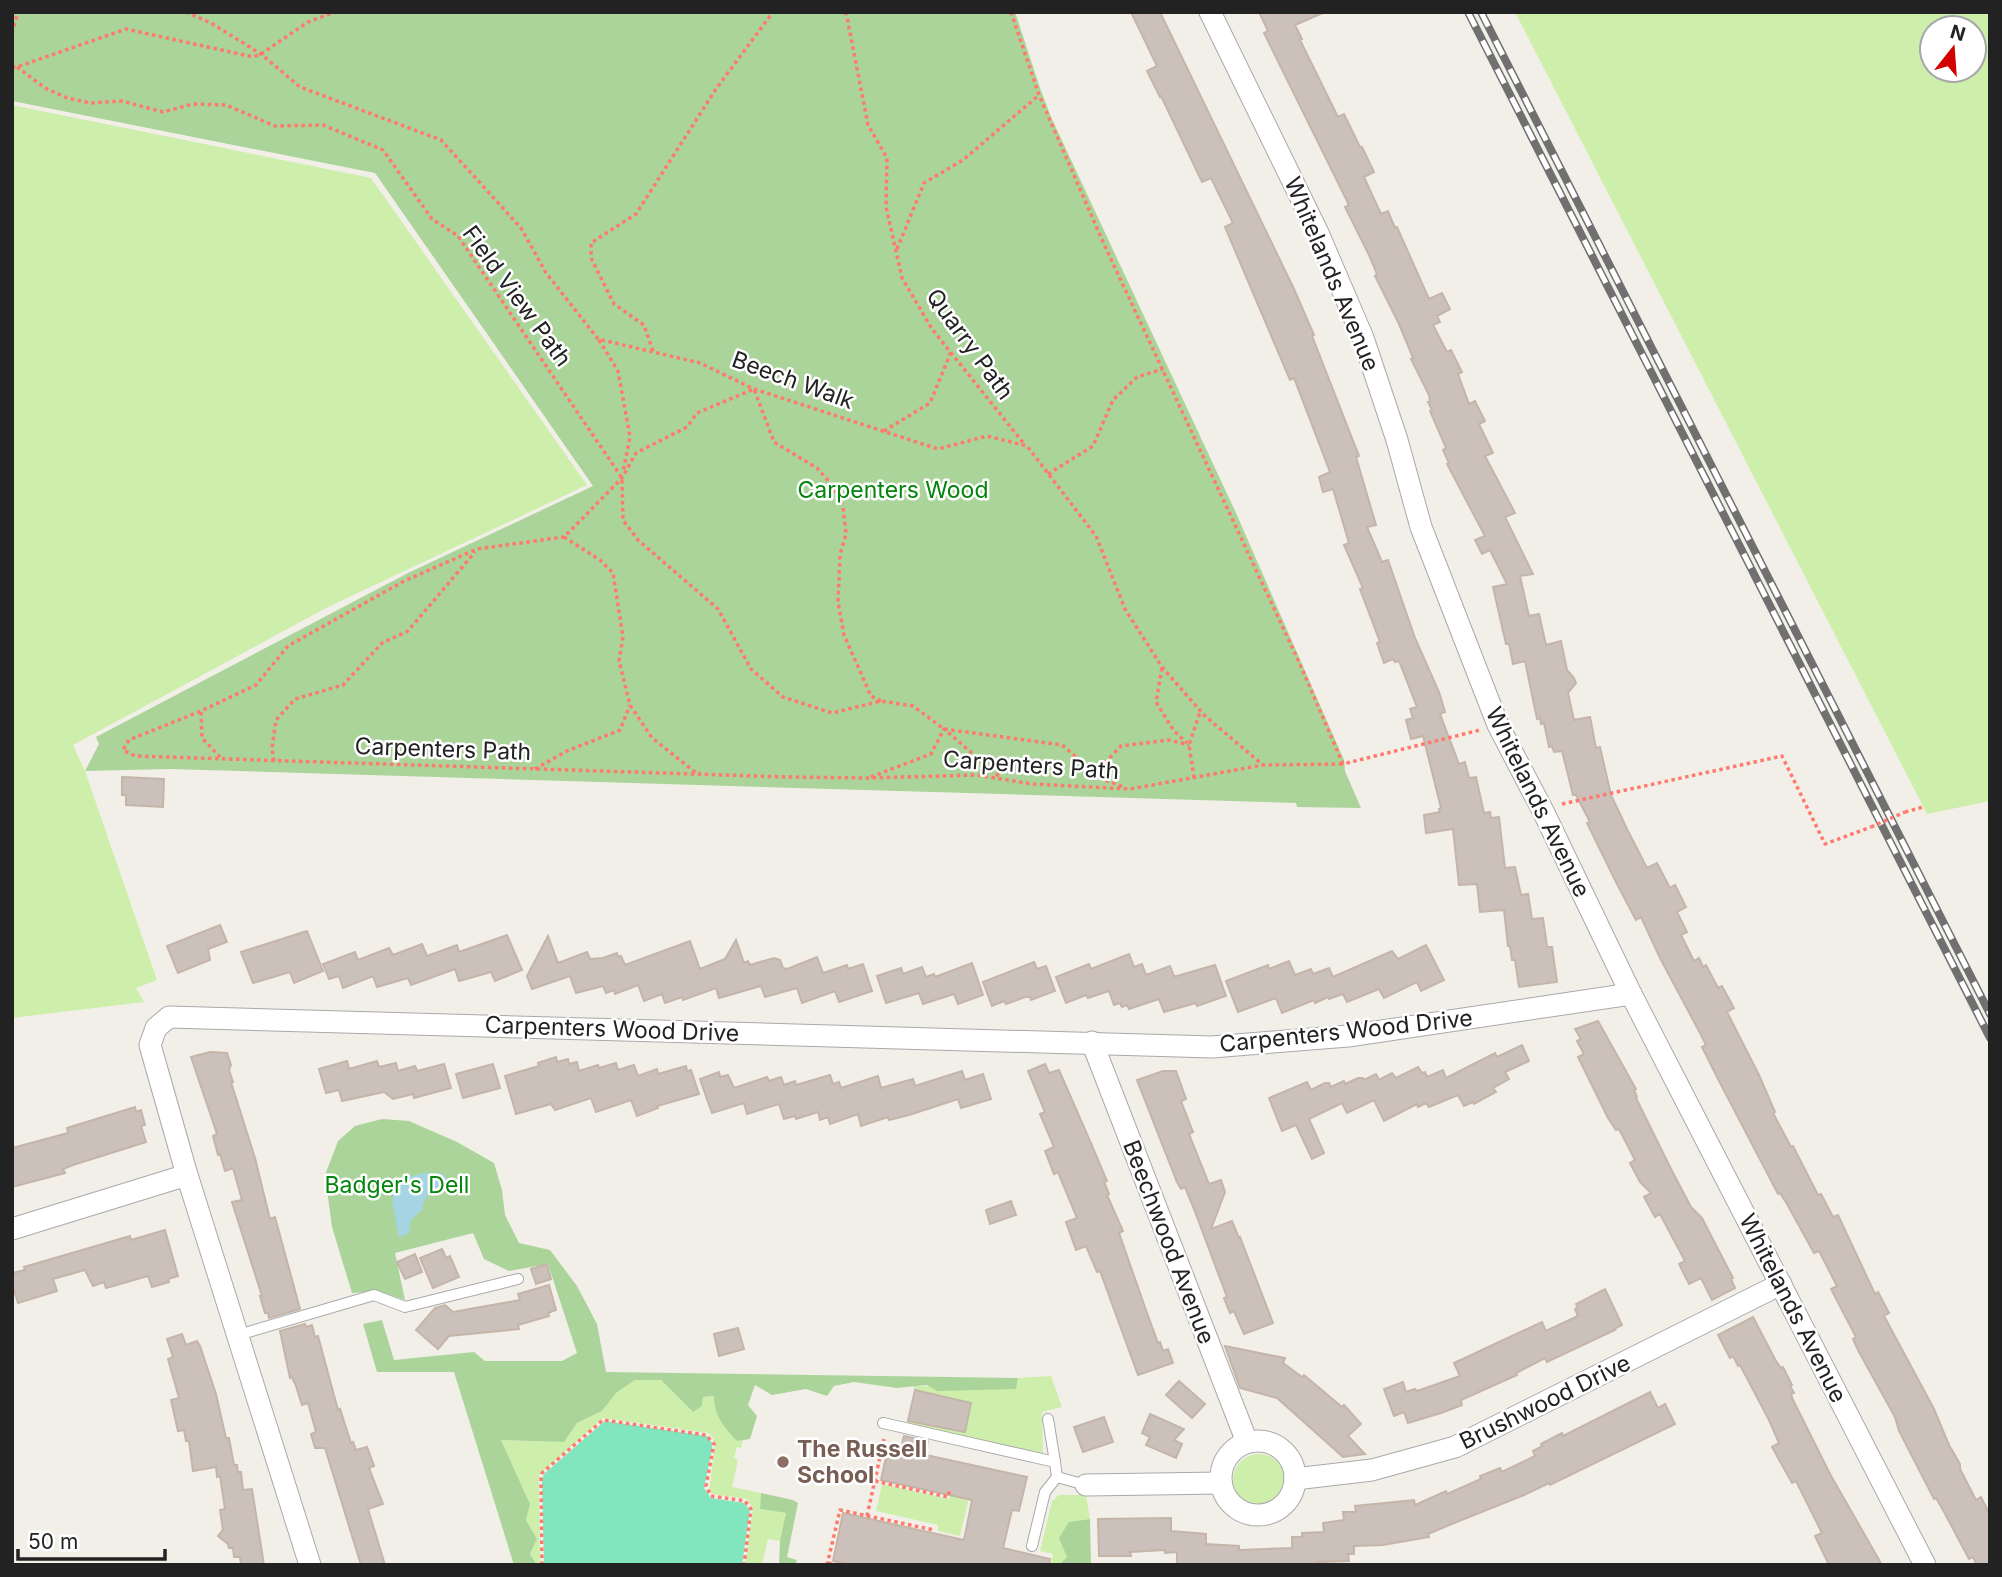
<svg xmlns="http://www.w3.org/2000/svg" width="2002" height="1577" font-family="Inter,sans-serif">
<style>
.grass{fill:#cdefab;fill-rule:evenodd}
.forest{fill:#abd49a}
.pitch{fill:#81e6be}
.water{fill:#a5d5e3}
.building{fill:#cbc1ba;stroke:#c5b5a9;stroke-width:2}
.lines{fill:none;stroke-linecap:round;stroke-linejoin:round}
.lane-casing{stroke:#a9a9a9;stroke-width:12}
.street-casing{stroke:#a9a9a9;stroke-width:23}
.path{stroke:#ff7a6c;stroke-width:3.5;stroke-dasharray:3.5 3.5;stroke-linecap:butt}
.lane{stroke:#fff;stroke-width:10}
.street{stroke:#fff;stroke-width:21}
.rail-casing{stroke:#707070;stroke-width:8}
.rail{stroke:#fff;stroke-width:5;stroke-dasharray:16;stroke-linecap:butt}
.path-bridge{stroke:#ff7a6c;stroke-width:3.5;stroke-dasharray:3.5 3.5;stroke-linecap:butt}
.education-dot{fill:#8d6e63;stroke:#fff;stroke-width:2.5}
.labels{text-anchor:middle;dominant-baseline:central;stroke-width:5;stroke-linejoin:round;paint-order:stroke}
.street-label{font-size:23px;fill:#222;stroke:#fff}
.park-label{font-size:23px;fill:#04860d;stroke:#fff}
.education-label{font-size:23px;font-weight:bold;fill:#785e54;stroke:#fff;text-anchor:start}
</style>
<rect width="100%" height="100%" fill="#f2efe8"/>
<g class="grass">
<path d="M1515,12h475v789l-63,13zM1932,28h42v42h-42z"/>
<path d="M12,105l359,73 216,307 -259,122 -255,138 12,26 72,209 -21,8 8,14 -132,16z"/>
<path d="M1051,1376l11,31 -20,5 1,43 -136,-30 2,-5 55,12 7,-29 -56,-13 -1,-4 102,2 2,-10z"/>
<path d="M635,1380h26l32,32 10,-15 11,-1 23,45 6,-1 -2,8 -4,-1 -3,11 4,2 -6,27 29,6 -1,16 26,4 -6,28 -12,-2 -6,26h-17l8,-57 -6,-9 -33,-5 -5,-3 6,-46 -2,-7 -5,-5 -105,-15 -64,57 1,90h-3l-7,-11 7,-15 -11,-19 4,-16 -29,-64 63,2 13,-19 25,-12 14,-18z"/>
<circle cx="1259" cy="1480" r="26"/>
<path d="M882,1484l67,15 3,-9 18,4 -10,42 -22,-5v-6l-62,-14z"/>
<path d="M1059,1495h27l4,24 -21,3 -2,36 -8,7h-8l2,-11 -13,-3 12,-50z"/>
</g>
<g class="forest">
<path d="M12,12h1003l25,76 11,29 185,396 108,247 1,11 16,37 -64,-1 -1,-4 -1126,-34 -85,2 14,-27 -3,-7 312,-164 185,-87 -218,-313 -363,-72z"/>
<path d="M382,1119l27,2 48,21 37,21 8,27 3,25 14,28 31,7 27,36 20,38 9,48 412,6 -2,11 -79,2 -10,-6 -30,3 -43,-6 -20,4 -7,10 -21,-7 -34,6 -17,-10 -7,20 9,11 -7,23 -13,2c-13,-14 -23,-25 -23,-45l-11,1 -1,9 -9,6 -32,-32h-26l-19,13 -14,18 -25,12 -13,19 -63,-2 29,64 -4,16 11,19 -7,15 7,11h-23l-60,-193h-77l-14,-48 19,-4 12,40 80,-8 11,9h77l15,-8 -29,-89 -39,7 -25,-12 -11,-26 -78,20 10,47 -27,-9 -26,2 -20,-66 -7,-52 13,-34 17,-15z"/>
<path d="M761,1493l32,7 5,3 -11,54 10,3 -2,5h-16l1,-24 6,-28 -26,-4z"/>
<path d="M1090,1519l1,46h-32l8,-8 -8,-19 10,-16z"/>
</g>
<path class="pitch" d="M605,1421l102,15 5,7v6l-8,39 7,10 33,5 6,7 -8,55h-198l-2,-86 2,-5z"/>
<path class="water" d="M425,1173l18,1 5,6 -7,10 -12,3 -7,12 1,4 -12,11 -2,13 -10,4 -7,-35 3,-17 11,-8z"/>
<g class="building">
<path d="M1131,12h29l134,277 20,46 -2,1 47,120 -3,1 20,68 -9,2 15,35 6,-2 27,78 24,54 6,20 -5,2 19,50 6,-2 4,16 7,-1 8,36 6,-1 1,6 8,-1 6,51 10,-1 6,28 7,-1 4,25 11,-1 4,29h5l5,35 -38,5 -4,-27h-3l-2,-14h-2l-4,-36 -24,2 -3,-28 -18,1 -6,-56 -27,4 -2,-18 16,-3 -1,-3 2,-1 -18,-72 -12,3 -5,-19 7,-2 -3,-9 7,-2 -18,-46 -4,1 -2,-3 -9,4 -7,-20 3,-1 -20,-53 3,-1 -19,-43 5,-2 -16,-54 -10,3 -4,-15 11,-5 -36,-94 -4,2 -65,-153 8,-4 -22,-45 -9,4 -41,-86 -1,1 -13,-26 10,-5z"/>
<path d="M1259,12h66l-30,13 7,14 -2,1 36,73 2,4 6,-3 16,33h2l12,25 -10,5 17,37 7,-3 7,17 2,-1 32,72 13,-6 8,16 -13,7 3,6 -7,3 14,27 4,-2 11,22 -4,2 11,30 6,-3 10,20 -6,3 14,29 -8,3 30,57 -10,4 28,57 -13,2 9,40 10,-2 7,31 15,-4 6,29 7,8 2,5 -8,10 6,27 16,-3 6,31 4,-1 11,48 16,34 20,39 10,-5 13,25 5,-3 11,22 -9,5 10,20 -6,3 13,26 5,-3 4,9 3,-2 12,23 4,-2 12,22 -7,4 32,63 16,37 -2,1 18,34 2,-1 25,49 3,-1 12,23 5,-2 37,79 3,-2 11,21 -5,3 50,93 15,36 11,19v5l16,31 5,-3 9,18v50h-13l-4,-8 -4,2 -26,-49 -7,-12 -2,1 -35,-68 -4,-14 -36,-65 -6,-13 3,-2 -25,-48 6,-3 -18,-35 -5,2 -27,-49 -7,-11 -2,1 -60,-115 -16,-32 4,-2 -6,-12 -40,-75 -19,-41 -5,3 -19,-36 -30,-61 3,-1 -14,-27h-3l-11,-44 -8,1 -2,-6 -3,1 -5,-24 -3,1 -1,-6 -3,1 -12,-58 -12,3 -4,-20h-3l-13,-57 14,-3 -17,-34 -8,4 -7,-14 10,-4 -38,-72 2,-1 -6,-13 3,-2 -16,-37 2,-1 -4,-8h2l-1,-7 -18,-36 2,-1 -14,-34 -24,-48 2,-2 -8,-19 -24,-48 4,-2 -85,-172 4,-2z"/>
<path d="M122,777l42,2 -1,28 -37,-2v-10h-4z"/>
<path d="M220,925l7,17 -19,7 2,11 -32,13 -11,-27z"/>
<path d="M307,931l16,40 -29,12 -4,-11 -37,11 -12,-31z"/>
<path d="M507,935l15,35 -27,11 -4,-9 -32,9 -4,-12 -44,16 -3,-7 -31,9 -4,-11 -30,12 -4,-12 -10,3 -6,-15 32,-12 3,8 31,-12 4,7 29,-11 5,12 30,-11 2,7z"/>
<path d="M548,936l10,27 29,-11 3,7 13,-1 14,-5 1,4 3,-1 4,9 65,-24 10,28 25,-10 11,-19 8,23 4,-2 2,4 24,-7 6,2 3,8 4,1 30,-12 6,16 24,-8 1,4 15,-5 9,27 -33,11 -4,-11 -33,12 -5,-15 -32,9 -4,-11 -42,12 -3,-10 -33,12 -1,-3 -17,6 -3,-9 -18,7 -6,-16 -23,9 -1,-4 -8,3 -3,-7 -27,7 -6,-17 -38,13 -5,-13z"/>
<path d="M1426,945l18,35 -23,11 -4,-9 -33,16 -5,-9 -32,13 -4,-8 -14,5 -1,-2 -13,6 -1,-3 -32,13 -6,-15 -38,14 -12,-31 42,-16 1,4 20,-8 6,14 16,-6 2,5 16,-6 4,9 59,-26 6,8z"/>
<path d="M1129,954l5,13 8,-3 4,11 24,-9 4,10h3l38,-11 11,31 -29,10 -1,-3 -32,9 -5,-13 -30,10 -2,-4 -5,2 -2,-4 -6,2 -5,-14 -21,7 -2,-3 -20,8 -10,-26 33,-13 2,5z"/>
<path d="M1034,962l3,7 9,-3 9,25 -24,9 -1,-3h-5l-19,7 -2,-3 -12,5 -9,-24z"/>
<path d="M972,963l11,32 -25,9 -4,-10 -31,10 -4,-11 -33,10 -9,-27 24,-8 2,6 19,-7 4,10 8,-3 1,3z"/>
<path d="M1598,1021l38,68 -2,1 3,7 -1,1 36,73 19,36 11,11 31,60 -2,1 4,9 -23,12 -11,-22 -12,6 -10,-20 6,-3 -25,-47 -5,3 -11,-20 7,-4 -11,-11 -10,-19 5,-3 -16,-31 -3,1 -8,-12 -30,-61 6,-3 -7,-13 4,-2 -6,-10z"/>
<path d="M1522,1045l7,16 -24,11 4,7 -16,9 3,4 -22,12 -1,-2 -9,4 -6,-11 -29,12 -3,-4 -8,4 -1,-3 -33,17 -10,-21 -27,13 -5,-10 -33,16 15,34 -12,6 -16,-34 -14,6 -13,-33 38,-16 4,8 14,-7h4l2,4 13,-6 1,3 13,-6h5l1,2 12,-6 3,6 13,-7 4,5 22,-11 4,6 3,-1 2,5 16,-7 3,8 49,-25 2,4z"/>
<path d="M210,1052l17,1 4,12 -2,5 4,12h-2l24,76 15,61 5,-2 25,92 -31,9 -1,-5h-3l-5,-17h2l-30,-94 10,-2 -9,-32 -8,3 -5,-17 -2,1 -5,-19 4,-2 -26,-77z"/>
<path d="M556,1057l1,5 11,-3 1,5 8,-2 2,9 19,-6 1,3 17,-5 2,7 16,-5 4,11 19,-7 1,5 28,-8 1,5 4,-1 8,24 -42,12 1,2 -21,8 -6,-16 -35,12 -5,-14 -36,12 -4,-6 -35,10 -11,-38 34,-10 -1,-3z"/>
<path d="M347,1061l2,8 28,-8 2,6 17,-4 2,8 17,-5 2,5 27,-7 7,24 -37,10 -1,-4 -20,5 -9,-7 -42,9 -3,-11 -13,3 -7,-24z"/>
<path d="M493,1064l7,24 -37,10 -7,-24z"/>
<path d="M1045,1064l4,9 10,-3 31,71 17,40 -3,1 5,12 -2,1 16,36 -4,2 28,80 11,30 2,-1 3,9 5,-2 5,14 -35,12 -38,-104 -3,1 -11,-26 -10,4 -10,-28 11,-4 -19,-46 -4,2 -9,-23 9,-4 -14,-33 5,-2 -17,-41z"/>
<path d="M962,1071l3,9 18,-6 8,25 -30,9 -3,-9 -49,16 -20,5 -1,-3 -27,9 -3,-12 -28,10 -2,-7 -8,3 -2,-8 -22,7 -1,-3 -11,3 -5,-15 -32,10 -3,-11 -32,10 -12,-34 19,-7 1,5 8,-2 6,13 33,-11 2,4 12,-4 3,8 11,-4 1,4 34,-10 3,9 6,-2 2,6 37,-12 3,12 32,-9 2,7z"/>
<path d="M1163,1071h13l10,28 -5,2 12,31 -4,2 20,50 12,-4 4,12 -14,37 21,-8 7,17 1,-1 33,86 -29,11 -10,-23 -4,2 -6,-15 3,-1 -33,-88 -9,-22 -4,2 -4,-7 -40,-102z"/>
<path d="M135,1107l1,5 5,-2 4,15 -4,1 5,16 -73,23 -10,4 2,4 -53,14v-39l56,-15 -1,-5z"/>
<path d="M1011,1201l5,14 -26,9 -4,-14z"/>
<path d="M165,1230l13,46 -10,3 1,3 -17,5 -4,-11 -42,12 -2,-6 -11,4 -8,-16 -32,9 4,12 -39,12 -6,-20v-10l13,-3 -1,-3 106,-31 1,4z"/>
<path d="M442,1249l4,9 4,-2 9,21 -26,11 -13,-30z"/>
<path d="M415,1254l7,18 -17,7 -8,-17z"/>
<path d="M547,1264l4,15 -15,5 -5,-15z"/>
<path d="M549,1285l7,25 -8,3 1,3 -31,9 1,4 -70,7 -11,13 -22,-19 19,-22 10,-3 8,7 67,-12 -2,-6z"/>
<path d="M1605,1289l17,36 -8,4 1,1 -68,32 -2,-4 -29,15 1,2 -56,25 1,5 -21,8 -33,10 -4,-11 -10,4 -10,-27 19,-7 3,10 9,-3 2,2 43,-15 -6,-13 88,-41 4,9 32,-15 -3,-7 3,-2 -2,-3z"/>
<path d="M1753,1317l23,44 5,7 2,-1 9,18 -2,1 4,7 -3,1 2,6 37,74 52,91h-53l-14,-29 7,-3 -26,-52 -4,2 -20,-36 7,-4 -10,-23 -29,-55 -2,1 -5,-10 -3,2 -12,-23z"/>
<path d="M305,1324l1,3 6,-2 3,12 3,-1 20,74 2,-1 11,34 2,-1 3,8 11,-3 7,19 -5,2 14,36 -15,5 17,56h-24l-36,-117h-10l-4,-14 5,-2 -8,-29 -6,2 -6,-19 -4,-9 -2,1 -10,-47z"/>
<path d="M738,1328l6,21 -25,7 -5,-22z"/>
<path d="M182,1334l4,11 11,-4 3,5 16,48 10,44h3l5,27h3l1,7h3l2,18 9,-1 12,76h-23l-1,-8h-6l-1,-9h-4l-1,-4 -10,-8 5,-6 -3,-20 5,-1 -5,-33 -3,1 -1,-10 -23,4 -4,-30h-3l-2,-11 -6,1 -7,-31 8,-2 -11,-39 5,-2 -6,-18z"/>
<path d="M1225,1346l60,12 -2,5 19,14 2,-2 38,32 2,-2 17,19 -13,12 17,18 -22,3 -66,-59 -37,-10z"/>
<path d="M1179,1381l26,23 -13,14 -26,-23z"/>
<path d="M915,1390l56,13 -6,29 -57,-11z"/>
<path d="M1650,1392l8,16 7,-4 10,20 -125,61 -1,-2 -25,12 -65,26 -31,13 1,3 -46,8 -29,1v8h-6l1,7 -31,1v3h-141v-13l-12,1v-3l-35,2 1,4h-32l-1,-37 73,-1v13l35,3v10l33,2v4l53,-2v-11h10v-4l22,-1 -1,-9 21,-3 -1,-8h13l-1,-6 59,-6 1,5 31,-14 1,3 34,-15 -1,-3 20,-8 2,4 33,-16 -2,-5 9,-5 -1,-2 21,-11 1,3z"/>
<path d="M1150,1414l34,15 -10,11 8,4 -6,14 -30,-13 4,-8 -8,-4z"/>
<path d="M1104,1417l9,25 -30,10 -9,-25z"/>
<path d="M904,1436l24,5 -2,14 101,22 -8,34 -7,-1 -9,38 47,11 -1,6h-197l-19,-4 10,-48 121,27 8,-40 -91,-20 6,-27 12,3z"/>
</g>
<g class="lines">
<defs>
<g id="lane">
<path d="M238,1335l136,-40 31,12 113,-28"/>
<path d="M1048,1419l7,43"/>
<path d="M883,1423l172,39 2,15"/>
<path d="M1032,1546l13,-54 12,-15 29,8"/>
</g>
<g id="street">
<path d="M1210,12l108,221 45,105 34,102 24,87 77,198 46,88 87,181 294,571"/>
<path d="M1092,1042l155,400"/>
<path d="M12,1229l175,-54"/>
<circle cx="1258" cy="1478" r="37"/>
<path d="M1295,1479l77,-9 83,-23 326,-163"/>
<path d="M1086,1485l135,-2"/>
<path d="M310,1565l-123,-390 -37,-130 6,-17 13,-11 1043,30 136,-11 283,-42"/>
</g>
</defs>
<use href="#lane" class="lane-casing"/>
<use href="#street" class="street-casing"/>
<g class="path">
<path d="M186,12l25,11 50,31 39,33 141,53 80,88 25,45 52,66 102,24 54,26 184,60 49,-13 40,10 69,90 29,73 37,58 43,49 58,49"/>
<path d="M846,12l22,113 19,33 -1,49 16,71 30,51 93,116"/>
<path d="M1011,12l28,83 64,147 196,420 44,102 137,-34"/>
<path d="M12,33l6,-21"/>
<path d="M12,67h5l109,-38 127,28 8,-3 47,-32 27,-10"/>
<path d="M17,67l28,21 22,10 23,5 32,-2 41,11 30,-8 33,1 49,21 48,-1 60,25 49,69 26,17 164,242"/>
<path d="M897,249l27,-66 39,-23 76,-65"/>
<path d="M599,340l19,31 12,66 -7,35"/>
<path d="M653,351l-9,-26 -30,-21 -23,-46v-15l45,-29 80,-125 57,-77"/>
<path d="M884,431l46,-28 21,-51"/>
<path d="M1048,474l45,-28 20,-46 24,-23 26,-8"/>
<path d="M622,480l1,40 15,20 80,69 33,60 32,28 49,16 49,-12 32,5 31,23 118,16 40,34 22,8"/>
<path d="M564,537l36,23 13,13 10,64 -4,24 11,44 22,33 43,34 5,1"/>
<path d="M1162,668l-6,34 18,29 13,12"/>
<path d="M881,701l-10,-5 -27,-61 -6,-33 2,-47 6,-21 -3,-28 -10,-20 -16,-18 -43,-26 -20,-53 -57,24 -10,14 -51,26 -14,25 -58,59 -87,12 -73,32 -116,65 -32,39 -55,26 -72,29 -6,10 12,6 652,21 80,1 110,-3 55,9 98,5 133,-24 80,-1"/>
<path d="M201,712l1,26 18,19"/>
<path d="M274,761l-2,-13 4,-28 19,-21 48,-14 39,-42 26,-12 67,-79"/>
<path d="M535,769l32,-18 53,-21 10,-25"/>
<path d="M1095,773l26,-27 48,-6 20,5"/>
<path d="M871,777l60,-23 13,-25 57,49"/>
<path d="M1194,778l-5,-33 11,-33"/>
<path d="M1562,804l220,-48 43,88 46,-17"/>
<path d="M1905,812l18,-5"/>
<path d="M875,1481l73,16 2,-9"/>
<path d="M867,1516l17,-77"/>
<path d="M828,1563l10,2"/>
<path d="M542,1565l-1,-87 1,-5 61,-53 103,15 8,9 -8,42 5,10 34,5 6,8 -7,56"/>
<path d="M827,1565l13,-55 94,20"/>
</g>
<use href="#lane" class="lane"/>
<use href="#street" class="street"/>
<defs>
<g id="rail">
<path d="M1468,12l522,1026"/>
<path d="M1481,12l509,1002"/>
</g>
</defs>
<use href="#rail" class="rail-casing"/>
<use href="#rail" class="rail"/>
<path class="path-bridge" d="M1871,827l34,-15"/>
</g>
<circle class="education-dot" cx="783" cy="1462" r="7"/>
<g class="labels">
<g class="street-label">
<text transform="translate(1332 274) rotate(67)">Whitelands Avenue</text>
<text transform="translate(517 296) rotate(54)">Field View Path</text>
<text transform="translate(970 344) rotate(54)">Quarry Path</text>
<text transform="translate(793 380) rotate(20)">Beech Walk</text>
<text transform="translate(443 749) rotate(2)">Carpenters Path</text>
<text transform="translate(1031 765) rotate(4)">Carpenters Path</text>
<text transform="translate(1538 802) rotate(64)">Whitelands Avenue</text>
<text transform="translate(612 1029) rotate(2)">Carpenters Wood Drive</text>
<text transform="translate(1346 1031) rotate(-6)">Carpenters Wood Drive</text>
<text transform="translate(1169 1242) rotate(69)">Beechwood Avenue</text>
<text transform="translate(1793 1308) rotate(63)">Whitelands Avenue</text>
<text transform="translate(1545 1402) rotate(-26)">Brushwood Drive</text>
</g>
<g class="park-label">
<text x="893" y="490">Carpenters Wood</text>
<text x="397" y="1185">Badger's Dell</text>
</g>
<g class="education-label">
<text x="797" y="1449">The Russell<tspan x="797" dy="26">School</tspan></text>
</g>
</g>
<rect width="2002" height="1577" fill="none" stroke="#222222" stroke-width="28"/>
<g transform="translate(1953 49) rotate(17)"><circle r="33" fill="#ffffff" stroke="#a7a7a7" stroke-width="2"/>
<path d="M0-5L12 26L0 18L-12 26Z" fill="#d30002"/>
<text y="-10" font-size="19" font-weight="bold" text-anchor="middle" fill="#222222">N</text>
</g>
<path d="M18 1549v10h147v-10" fill="none" stroke="#222222" stroke-width="3.5"/>
<text x="28" y="1549" font-size="21" fill="#222222" stroke="#ffffff" stroke-width="5" paint-order="stroke">50 m</text>
</svg>
